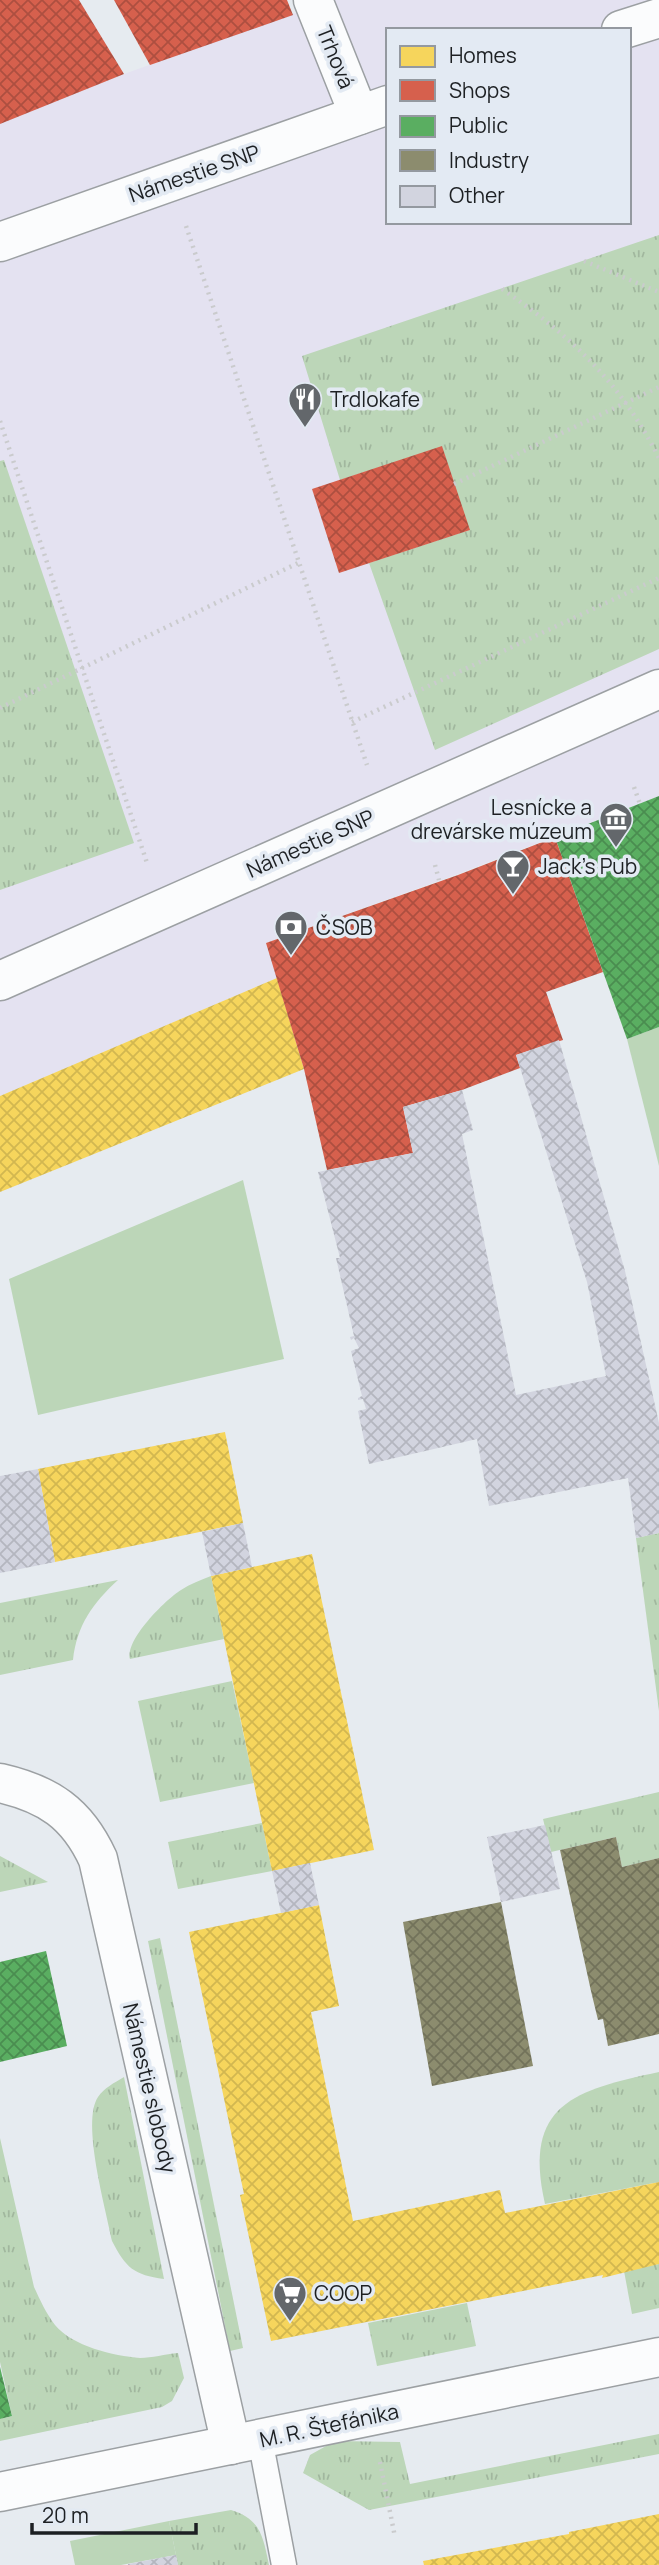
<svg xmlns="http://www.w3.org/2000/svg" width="659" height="2565" font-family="Manrope,sans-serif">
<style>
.commercial{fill:#e4e2f1;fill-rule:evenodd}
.grass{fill:url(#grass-tufts)}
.garden{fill:#bcd6b8}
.homes{fill:url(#homes-cross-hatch)}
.shops{fill:url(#shops-cross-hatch)}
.public{fill:url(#public-cross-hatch)}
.industry{fill:url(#industry-cross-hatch)}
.building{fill:url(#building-cross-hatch)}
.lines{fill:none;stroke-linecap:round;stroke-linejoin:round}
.lane-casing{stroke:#9ca0a3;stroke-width:27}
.street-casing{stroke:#9ca0a3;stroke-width:41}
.path{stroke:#cacbcd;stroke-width:4.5;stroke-dasharray:2 5;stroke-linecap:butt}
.lane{stroke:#fbfcfd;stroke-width:24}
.street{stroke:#fbfcfd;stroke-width:38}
.labels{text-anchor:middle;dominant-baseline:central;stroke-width:7;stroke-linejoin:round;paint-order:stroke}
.street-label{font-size:21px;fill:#1d2023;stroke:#e3eaf3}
.poi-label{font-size:21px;fill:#1d2023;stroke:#e3eaf3;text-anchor:start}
</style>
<defs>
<pattern id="grass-tufts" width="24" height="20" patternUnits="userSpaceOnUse" patternTransform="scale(1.75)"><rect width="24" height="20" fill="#bcd6b8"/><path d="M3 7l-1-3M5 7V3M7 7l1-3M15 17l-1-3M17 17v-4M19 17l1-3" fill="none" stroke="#a1b79e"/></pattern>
<pattern id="homes-cross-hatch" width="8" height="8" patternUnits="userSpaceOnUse" patternTransform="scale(1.75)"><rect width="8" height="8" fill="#f6d55c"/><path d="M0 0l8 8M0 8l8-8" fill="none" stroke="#d2b750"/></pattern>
<pattern id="shops-cross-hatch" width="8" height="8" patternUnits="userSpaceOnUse" patternTransform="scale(1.75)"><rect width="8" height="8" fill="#d6604d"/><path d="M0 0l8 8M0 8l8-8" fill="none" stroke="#ad4f40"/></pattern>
<pattern id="public-cross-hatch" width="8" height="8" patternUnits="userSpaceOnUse" patternTransform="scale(1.75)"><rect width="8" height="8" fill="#5aae61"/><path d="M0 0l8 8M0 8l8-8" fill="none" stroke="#4a8d50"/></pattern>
<pattern id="industry-cross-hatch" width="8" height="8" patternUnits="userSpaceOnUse" patternTransform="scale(1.75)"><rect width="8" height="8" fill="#8c8c6e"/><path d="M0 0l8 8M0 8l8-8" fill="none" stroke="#72725a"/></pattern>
<pattern id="building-cross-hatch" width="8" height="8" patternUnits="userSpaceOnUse" patternTransform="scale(1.75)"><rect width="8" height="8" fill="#d2d4df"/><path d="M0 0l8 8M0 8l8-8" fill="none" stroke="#b4b6bf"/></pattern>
</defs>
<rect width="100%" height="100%" fill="#e6ebf0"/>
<path class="commercial" d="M332,0h327v796l-201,78 -192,69 11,35 -277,118v-973l124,-49zM388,30h241v192h-241z"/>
<g class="grass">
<path d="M659,235v414l-224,101 -66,-187 100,-33 -27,-83 -102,33 -38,-124z"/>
<path d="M4,460l130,383 -134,47v-429z"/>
<path d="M659,1533v178l-23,-173z"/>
<path d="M211,1576l13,63 -94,20c-5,-19 35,-59 51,-69 9,-6 20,-10 30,-14z"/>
<path d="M118,1580c-25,23 -41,45 -45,80l-73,15v-72z"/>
<path d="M232,1681l22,102 -94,19 -22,-101z"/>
<path d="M659,1792v66l-37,9 -6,-30 -65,15 -8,-33z"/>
<path d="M262,1823l10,48 -94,18 -10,-47z"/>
<path d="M0,1856l48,26 -48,10z"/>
<path d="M160,1938l83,410 -13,3 -82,-410z"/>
<path d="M659,2072v110l-114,22c-23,-100 30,-114 114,-132z"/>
<path d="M124,2077l40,202c-30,-4 -38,-11 -52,-38 -6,-32 -31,-119 -14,-144 6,-9 16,-14 26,-20z"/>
<path d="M0,2138l34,149c6,13 12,26 21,38 17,21 59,31 85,33 12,0 25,-4 38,-5l6,25 -12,23 -10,6 -162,34v-22l12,-3 -12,-54z"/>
<path d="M659,2264v44l-27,6 -8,-43z"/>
<path d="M467,2303l9,43 -99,20 -9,-43z"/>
<path d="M659,2434v20l-290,56 -66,-37 7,-18 25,-14 65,1 10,42z"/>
<path d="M231,2510c30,9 32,27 38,55h-91l-9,-44z"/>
</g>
<g class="garden">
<path d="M659,1027v139l-32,-127z"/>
<path d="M243,1180l41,179 -246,56 -29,-136z"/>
<path d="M169,2521l7,34 -55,10h-46l-5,-24z"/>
</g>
<g class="homes">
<path d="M277,978l27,91 -304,123v-96z"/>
<path d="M225,1432l18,91 -188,39 -17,-93z"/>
<path d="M312,1554l62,296 -102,21 -61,-295z"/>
<path d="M319,1905l20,101 -28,6 42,209 147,-31 5,23 154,-31v82l-57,14 1,-3 -332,66 -31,-146 4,-1 -55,-262z"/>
<path d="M659,2514v51h-235l-1,-4 146,-27v-2z"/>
</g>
<g class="shops">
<path d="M0,0h79l45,74 -124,50z"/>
<path d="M114,0h173l6,15 -143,50z"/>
<path d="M442,446l28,84 -131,43 -27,-84z"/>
<path d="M555,837l48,135 -57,20 17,48 -47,15 4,13 -58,22 -59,17 10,46 -86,17 -23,-101 -38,-126 192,-68z"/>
</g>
<g class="public">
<path d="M659,796v231l-32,12 -72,-202z"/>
<path d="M46,1951l21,95 -67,16v-100z"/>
<path d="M0,2367l12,49 -12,3z"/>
</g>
<g class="industry">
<path d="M616,1837l6,30 37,-9v176l-51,12 -5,-27 -5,1 -7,-29 -31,-141z"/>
<path d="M501,1902l32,164 -101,20 -29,-164z"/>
</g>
<g class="building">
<path d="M559,1040l66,231 34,152v110l-23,5 -8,-60 -139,28 -12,-67 -108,25 -11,-53 8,-2 -3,-10 -5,1v-2l4,-2 -11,-45 8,-3 -5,-10 -3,2 -1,-3 4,-1 -18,-78h4l-22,-86 95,-19 -10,-46 59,-17 11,40 -11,4 54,261 90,-19 -19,-94 -71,-227z"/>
<path d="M38,1469l17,93 -55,11v-97z"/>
<path d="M243,1523l9,44 -41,9 -9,-44z"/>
<path d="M545,1825l15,64 -59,13 -14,-65z"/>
<path d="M310,1863l9,42 -38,8 -9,-42z"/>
<path d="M176,2555l2,10h-50v-1z"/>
</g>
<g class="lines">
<defs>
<path id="lane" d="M260,2439l24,126"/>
<g id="street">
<path d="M313,0l46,115"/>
<path d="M621,30l38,-12"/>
<path d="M0,242l388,-137"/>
<path d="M0,981l659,-292"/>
<path d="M0,1783c48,11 77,30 98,76l133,586"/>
<path d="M0,2492l659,-135"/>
</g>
</defs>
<use href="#lane" class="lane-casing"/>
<use href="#street" class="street-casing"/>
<g class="path">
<path d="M186,226l181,539"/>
<path d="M584,261l75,31"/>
<path d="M502,289c69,47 119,94 157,169"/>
<path d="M0,421l147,442"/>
<path d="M454,484l205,-97"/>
<path d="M0,708l298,-145"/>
<path d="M352,722l307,-144"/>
<path d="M634,787l6,17"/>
<path d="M536,826l5,17"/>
<path d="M435,865l4,15"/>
<path d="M380,2462l15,75"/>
</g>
<use href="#lane" class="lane"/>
<use href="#street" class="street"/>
</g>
<defs>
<symbol id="restaurant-pin" viewBox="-11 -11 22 30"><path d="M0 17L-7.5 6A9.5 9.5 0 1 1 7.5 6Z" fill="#63676b" stroke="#e3eaf3"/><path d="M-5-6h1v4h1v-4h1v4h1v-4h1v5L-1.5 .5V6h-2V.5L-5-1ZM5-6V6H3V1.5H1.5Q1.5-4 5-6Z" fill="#fff"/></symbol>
<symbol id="museum-pin" viewBox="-11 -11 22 30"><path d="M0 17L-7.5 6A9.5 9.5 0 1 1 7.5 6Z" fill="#63676b" stroke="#e3eaf3"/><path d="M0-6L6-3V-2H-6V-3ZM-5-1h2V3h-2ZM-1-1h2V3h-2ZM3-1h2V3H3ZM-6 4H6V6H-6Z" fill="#fff"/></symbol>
<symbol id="bar-pin" viewBox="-11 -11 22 30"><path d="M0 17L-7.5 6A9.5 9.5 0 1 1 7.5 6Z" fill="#63676b" stroke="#e3eaf3"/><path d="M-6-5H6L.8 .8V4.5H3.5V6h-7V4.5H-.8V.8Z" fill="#fff"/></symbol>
<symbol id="bank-pin" viewBox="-11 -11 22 30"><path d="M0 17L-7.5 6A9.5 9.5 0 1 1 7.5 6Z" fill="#63676b" stroke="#e3eaf3"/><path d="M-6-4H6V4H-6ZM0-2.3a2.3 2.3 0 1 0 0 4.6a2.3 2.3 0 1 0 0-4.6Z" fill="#fff"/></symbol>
<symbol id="supermarket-pin" viewBox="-11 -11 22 30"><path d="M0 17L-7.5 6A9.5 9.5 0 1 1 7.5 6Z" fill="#63676b" stroke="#e3eaf3"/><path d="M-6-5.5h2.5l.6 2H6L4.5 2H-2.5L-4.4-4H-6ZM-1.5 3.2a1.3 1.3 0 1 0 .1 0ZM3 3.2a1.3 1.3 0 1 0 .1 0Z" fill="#fff"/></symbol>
</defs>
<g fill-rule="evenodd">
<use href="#restaurant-pin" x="286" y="380" width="38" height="52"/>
<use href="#museum-pin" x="597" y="800" width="38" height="52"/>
<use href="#bar-pin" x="494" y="847" width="38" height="52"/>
<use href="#bank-pin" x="272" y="908" width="38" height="52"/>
<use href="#supermarket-pin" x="271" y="2274" width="38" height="52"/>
</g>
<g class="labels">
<g class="street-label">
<text transform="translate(336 57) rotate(68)">Trhová</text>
<text transform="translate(194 173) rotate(-19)">Námestie SNP</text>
<text transform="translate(310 843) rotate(-24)">Námestie SNP</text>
<text transform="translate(150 2088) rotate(77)">Námestie slobody</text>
<text transform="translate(329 2425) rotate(-12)">M. R. Štefánika</text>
</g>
<g class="poi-label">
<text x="330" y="399">Trdlokafe</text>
<text x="592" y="807" text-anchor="end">Lesnícke a<tspan x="592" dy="24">drevárske múzeum</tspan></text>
<text x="538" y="866">Jack's Pub</text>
<text x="316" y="927">ČSOB</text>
<text x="314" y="2293">COOP</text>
</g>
</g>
<rect x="386" y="28" width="245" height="196" fill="#e3eaf3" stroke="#9499a0" stroke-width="2"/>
<rect x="400" y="46" width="35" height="21" fill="#f6d55c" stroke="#9499a0" stroke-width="2"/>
<text x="449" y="63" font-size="21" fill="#1d2023">Homes</text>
<rect x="400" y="80" width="35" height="21" fill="#d6604d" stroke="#9499a0" stroke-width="2"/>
<text x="449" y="98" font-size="21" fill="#1d2023">Shops</text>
<rect x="400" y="116" width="35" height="21" fill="#5aae61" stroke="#9499a0" stroke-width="2"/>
<text x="449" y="133" font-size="21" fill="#1d2023">Public</text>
<rect x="400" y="150" width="35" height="21" fill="#8c8c6e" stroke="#9499a0" stroke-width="2"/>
<text x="449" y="168" font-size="21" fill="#1d2023">Industry</text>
<rect x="400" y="186" width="35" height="21" fill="#d2d4df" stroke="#9499a0" stroke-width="2"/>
<text x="449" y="203" font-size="21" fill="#1d2023">Other</text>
<path d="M32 2523v10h164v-10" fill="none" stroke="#1d2023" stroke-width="3.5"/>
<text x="42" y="2523" font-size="21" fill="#1d2023" stroke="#e3eaf3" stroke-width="5" paint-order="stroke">20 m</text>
</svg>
